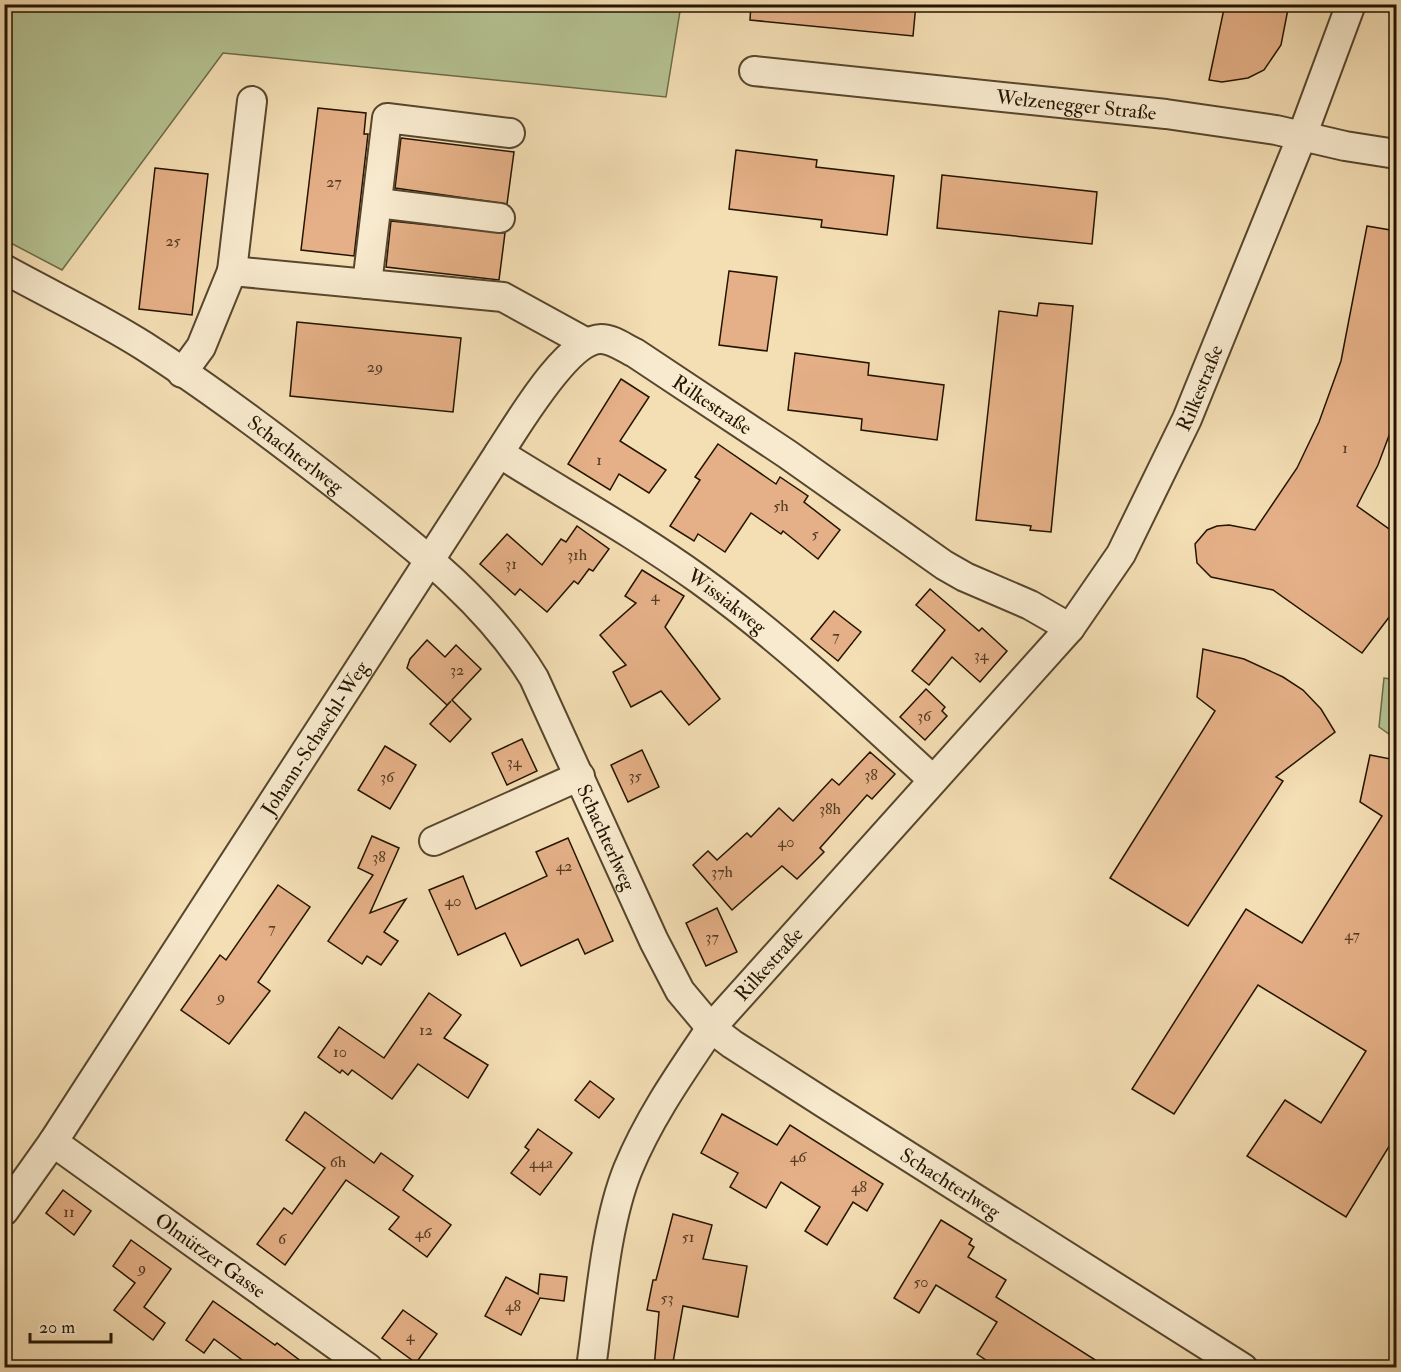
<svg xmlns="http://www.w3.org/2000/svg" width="1401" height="1372" font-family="'IM FELL Double Pica',serif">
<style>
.green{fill:#b5c292;stroke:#6c6b49;stroke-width:1.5}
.building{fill:#e5b087;stroke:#231400;stroke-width:1.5}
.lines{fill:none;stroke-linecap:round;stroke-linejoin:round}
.minor-casing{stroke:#57462d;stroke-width:32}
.minor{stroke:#f8eace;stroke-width:28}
.labels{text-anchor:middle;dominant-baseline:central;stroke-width:6;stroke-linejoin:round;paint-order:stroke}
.number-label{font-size:16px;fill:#543b22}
.street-label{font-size:20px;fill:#231400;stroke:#f8eace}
</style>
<rect width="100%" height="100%" fill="#f4deb4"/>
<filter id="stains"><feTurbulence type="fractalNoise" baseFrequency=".00333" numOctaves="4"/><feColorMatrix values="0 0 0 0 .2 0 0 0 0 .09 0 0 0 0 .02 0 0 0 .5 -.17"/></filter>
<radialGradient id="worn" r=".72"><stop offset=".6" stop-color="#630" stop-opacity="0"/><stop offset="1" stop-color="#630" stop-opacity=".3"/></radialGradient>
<g class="green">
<path d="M4,5l1,-1 676,1 -15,92 -443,-44 -161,217 -57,-30z"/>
<path d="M1384,678l12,2v59l-17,-12z"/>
</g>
<g class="building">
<path d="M751,4h165l-3,32 -163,-16z"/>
<path d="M1225,4h64l-8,41 -17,25 -16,8 -26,4 -13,-2z"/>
<path d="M318,108l48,5 -2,21h4l-14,122 -53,-6z"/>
<path d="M401,138l113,14 -7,52 -112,-16z"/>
<path d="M736,150l81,10 -1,7 78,9 -7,59 -66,-8 1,-7 -93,-11z"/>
<path d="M155,168l53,6 -16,141 -53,-6z"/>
<path d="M942,175l155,17 -5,52 -155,-16z"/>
<path d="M391,221l114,12 -6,47 -113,-13z"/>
<path d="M1367,226l29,5v186l-18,48 -21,41 39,28v74l-34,45 -89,-63 -62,-13 -14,-14 -2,-19 12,-14 10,-4 12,-1 26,5 42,-62 22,-46 22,-61z"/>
<path d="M729,271l48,6 -10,74 -48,-6z"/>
<path d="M1039,303l34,3 -22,226 -21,-2 1,-4 -55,-6 23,-209 38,5z"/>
<path d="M297,322l164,16 -8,74 -163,-16z"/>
<path d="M795,353l74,10 -1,12 76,10 -7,55 -76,-10 1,-11 -74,-9z"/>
<path d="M621,379l28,18 -29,44 46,29 -17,23 -30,-19 -9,16 -42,-26z"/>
<path d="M718,444l58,40 4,-7 28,19 -4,6 36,28 -22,29 -35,-28 -2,3 -30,-21 -26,39 -27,-18 -4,7 -24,-15 30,-46 -5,-3z"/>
<path d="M577,526l32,23 -16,22 -4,-2 -11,15 -4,-3 -27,31 -27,-23 -5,6 -35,-31 27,-30 35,31 19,-26 5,3z"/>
<path d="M642,570l42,26 -19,31 55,72 -31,26 -28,-34 -30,16 -18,-35 13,-7 -26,-30 36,-32 -11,-7z"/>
<path d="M930,589l49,42 3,-3 25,23 -27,31 -28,-25 -23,28 -17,-14 33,-41 -29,-25z"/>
<path d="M834,611l27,21 -23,29 -27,-22z"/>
<path d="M427,640l18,17 11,-12 25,24 -29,31 19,19 -21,23 -20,-18 21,-23 -4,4 -40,-37 3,-9z"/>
<path d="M1203,649l41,10 39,18 20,13 18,19 14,23 -59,45 7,4 -95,145 -78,-48 105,-167 -18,-14z"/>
<path d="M926,689l19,18 -3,4 5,5 -22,24 -25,-23z"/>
<path d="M522,739l15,32 -30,14 -15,-32z"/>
<path d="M385,746l31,19 -26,44 -32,-19z"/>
<path d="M642,750l17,37 -31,15 -17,-37z"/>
<path d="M870,752l25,22 -23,25 -5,-4 -47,53 4,4 -27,27 -15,-13 -50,44 -39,-45 15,-14 9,9 30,-27 4,4 28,-29 14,13 39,-42 7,6z"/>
<path d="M1370,755l26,5v375l-50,82 -99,-61 38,-56 36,23 45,-72 -108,-66 -84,129 -42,-25 114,-180 56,34 80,-127 -22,-14z"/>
<path d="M372,836l27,12 -29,65 36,-14 -22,33 14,9 -17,24 -14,-9 -5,8 -34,-23 45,-66 -15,-7z"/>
<path d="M568,838l45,103 -28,13 -7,-15 -57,27 -16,-33 -47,22 -29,-65 34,-14 13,33 71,-33 -11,-24z"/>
<path d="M278,885l32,22 -52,75 12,9 -41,53 -48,-34 39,-55 6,5z"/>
<path d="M717,908l20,44 -31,14 -20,-43z"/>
<path d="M429,993l32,22 -17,23 44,27 -20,33 -50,-34 -26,35 -40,-29 -4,5 -6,-5 -2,3 -22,-16 21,-30 45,31z"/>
<path d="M590,1081l24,18 -15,19 -24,-18z"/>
<path d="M305,1112l69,51 7,-10 32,23 -10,14 48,35 -24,32 -38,-28 10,-12 -53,-37 -61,85 -28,-21 27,-36 8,6 33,-46 -39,-28z"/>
<path d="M722,1114l55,31 13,-20 93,59 -16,27 -14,-9 -26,43 -22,-14 15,-24 -39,-25 -15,26 -36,-21 8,-14 -37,-20z"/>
<path d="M538,1129l34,24 -32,42 -29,-22 18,-23 -4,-3z"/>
<path d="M63,1190l28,21 -17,24 -28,-22z"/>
<path d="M673,1214l39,11 -9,34 44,7 -9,51 -55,-11 -11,62h-18l5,-56 -12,-2 6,-30h3z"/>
<path d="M941,1220l31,19 -3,5 5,3 -6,10 38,23 -10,17 112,71h-110l-21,-14 20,-32 -61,-37 -17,28 -25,-15z"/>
<path d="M131,1240l40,29 -27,38 21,16 -12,17 -39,-30 21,-27 -22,-17z"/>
<path d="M540,1274l27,3 -3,24 -24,-3 -19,37 -36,-19 21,-39 32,17z"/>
<path d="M213,1301l62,44 2,-2 33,25h-57l-39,-29 -10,14 -18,-13z"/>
<path d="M403,1310l34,24 -21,29 -34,-25z"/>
</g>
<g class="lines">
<defs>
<g id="minor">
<path id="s1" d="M754,71l412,43 110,16 69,16 51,8"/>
<path d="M378,203l122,15"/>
<path id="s2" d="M4,269c47,26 96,49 140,77 73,47 146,103 214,156 66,52 132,104 176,176l120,263 26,50 31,37 21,16 92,59 419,265"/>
<path d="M232,271l20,-170"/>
<path d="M367,284l20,-166 123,15"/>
<path d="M182,373l19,-26 31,-76 271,26 82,45"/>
<path id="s3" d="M499,453c67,42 137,81 201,127 83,60 157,130 232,199"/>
<path d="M434,841l146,-65"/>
<path id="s4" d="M53,1142l315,226"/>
<path id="s5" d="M4,1211l49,-69 446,-689c18,-27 68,-114 102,-114 12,0 23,9 34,14l152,101 157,111 21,12 65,28 40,23"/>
<path id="s6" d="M591,1368c9,-62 14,-142 37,-199 21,-51 52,-95 83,-141l359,-400 51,-74 66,-135 115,-283 49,-132"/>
</g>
</defs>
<use href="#minor" class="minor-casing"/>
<use href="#minor" class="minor"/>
</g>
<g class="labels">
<g class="number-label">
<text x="334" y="182">27</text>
<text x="173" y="241">25</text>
<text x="375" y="367">29</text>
<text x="1345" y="448">1</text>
<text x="599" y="460">1</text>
<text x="781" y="506">5h</text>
<text x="815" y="534">5</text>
<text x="577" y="555">31h</text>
<text x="511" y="564">31</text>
<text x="655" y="596">4</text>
<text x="836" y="636">7</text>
<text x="981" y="655">34</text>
<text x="457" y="670">32</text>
<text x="924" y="716">36</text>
<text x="514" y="762">34</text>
<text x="871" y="775">38</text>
<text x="635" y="776">35</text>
<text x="387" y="777">36</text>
<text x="830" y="809">38h</text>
<text x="786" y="842">40</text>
<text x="379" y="857">38</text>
<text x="564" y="866">42</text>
<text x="722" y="872">37h</text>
<text x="453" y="901">40</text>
<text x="272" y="928">7</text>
<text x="1352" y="935">47</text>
<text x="712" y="937">37</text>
<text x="221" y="997">9</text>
<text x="426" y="1030">12</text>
<text x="340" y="1052">10</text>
<text x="798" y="1157">46</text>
<text x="338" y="1162">6h</text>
<text x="541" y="1163">44a</text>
<text x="859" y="1187">48</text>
<text x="69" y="1212">11</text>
<text x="423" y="1233">46</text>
<text x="688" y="1237">51</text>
<text x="282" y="1239">6</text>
<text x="142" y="1268">9</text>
<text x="921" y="1282">50</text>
<text x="667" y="1298">53</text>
<text x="513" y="1306">48</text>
<text x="410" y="1336">4</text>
</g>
<g class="street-label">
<text stroke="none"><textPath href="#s1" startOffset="324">Welzenegger Straße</textPath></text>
<text stroke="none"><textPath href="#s6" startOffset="1178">Rilkestraße</textPath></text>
<text stroke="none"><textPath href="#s5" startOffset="1192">Rilkestraße</textPath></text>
<text stroke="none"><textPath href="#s2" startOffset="346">Schachterlweg</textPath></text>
<text stroke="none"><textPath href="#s3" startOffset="272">Wissiakweg</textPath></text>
<text stroke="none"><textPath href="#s5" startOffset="566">Johann-Schaschl-Weg</textPath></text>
<text stroke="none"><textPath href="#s2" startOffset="850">Schachterlweg</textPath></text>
<text stroke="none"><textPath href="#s6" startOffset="453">Rilkestraße</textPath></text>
<text stroke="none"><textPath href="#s2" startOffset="1354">Schachterlweg</textPath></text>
<text stroke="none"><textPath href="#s4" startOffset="194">Olmützer Gasse</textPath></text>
</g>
</g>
<rect width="1401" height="1372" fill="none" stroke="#f4deb4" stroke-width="24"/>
<rect x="6" y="6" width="1389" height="1360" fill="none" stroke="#231400" stroke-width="3"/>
<rect x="12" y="12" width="1377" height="1348" fill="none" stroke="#231400" stroke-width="1.5"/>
<path d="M30 1333v9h81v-9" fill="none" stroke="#231400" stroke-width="3"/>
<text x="39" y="1333" font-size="18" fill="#231400" stroke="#f8eace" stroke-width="4.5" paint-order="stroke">20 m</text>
<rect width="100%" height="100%" filter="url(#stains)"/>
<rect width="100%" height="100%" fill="url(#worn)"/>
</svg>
